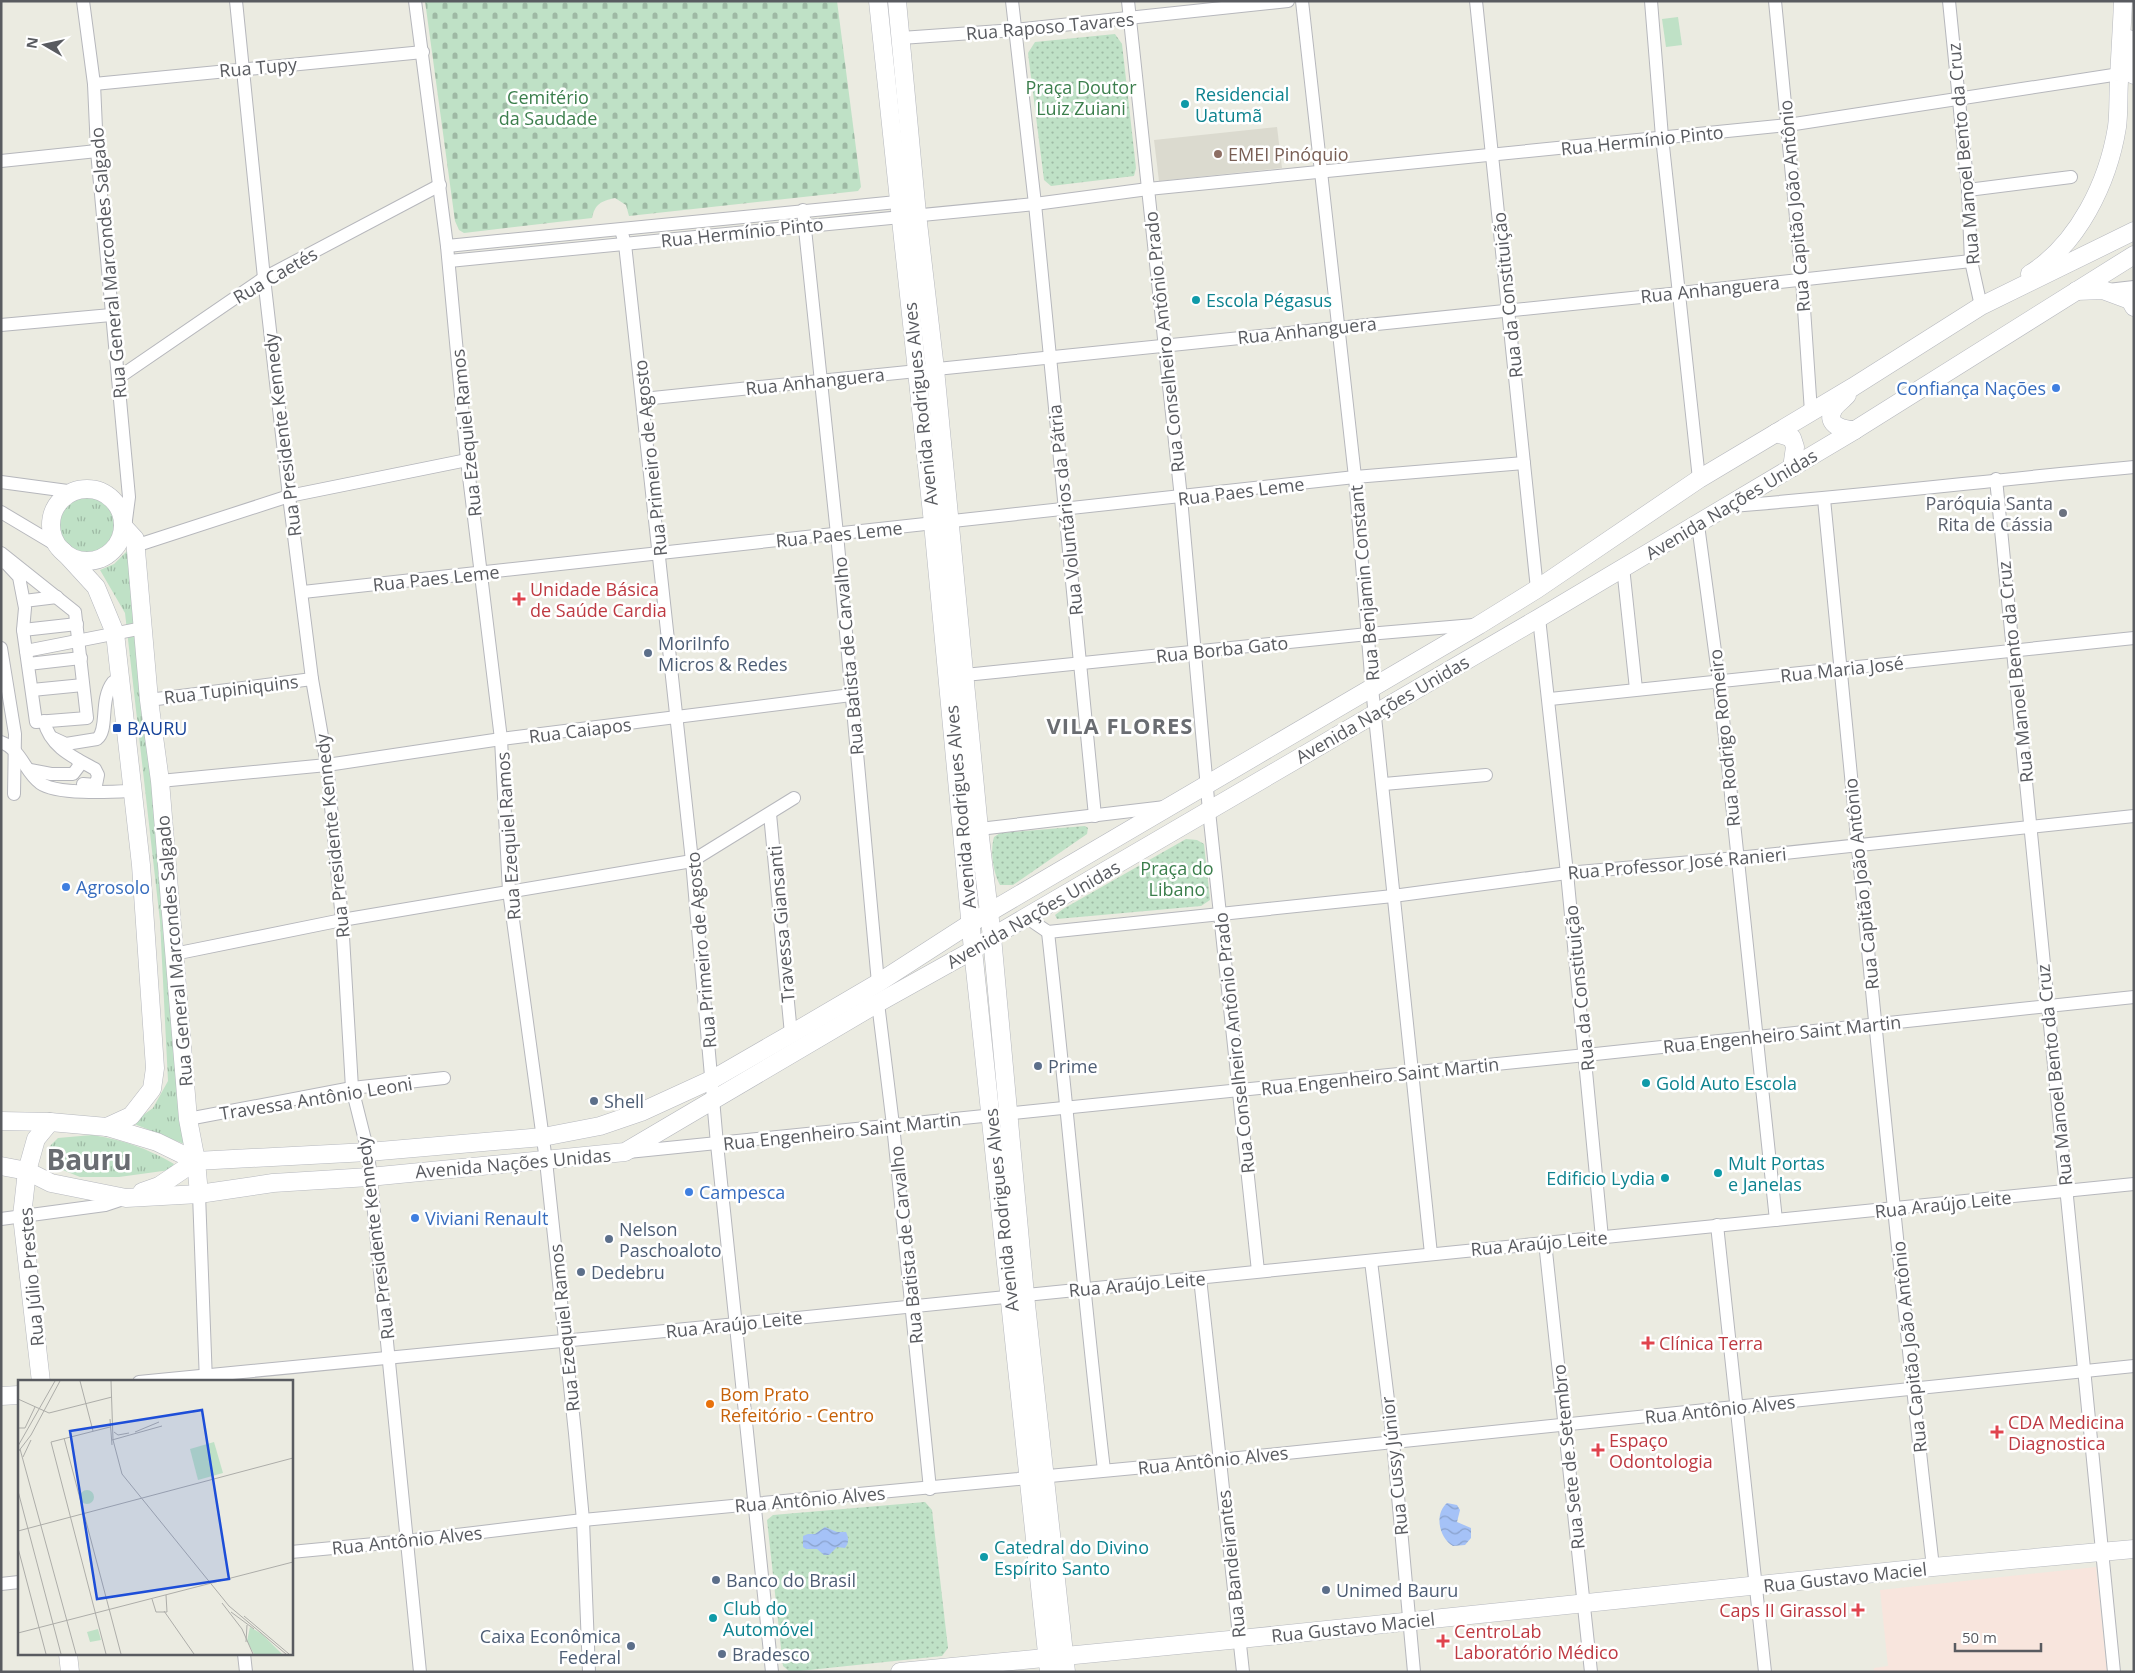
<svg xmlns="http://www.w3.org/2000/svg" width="2135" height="1673" font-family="'Open Sans',sans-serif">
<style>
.education{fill:#dbdacf}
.medical{fill:#f8e5dd}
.grass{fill:url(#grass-tufts)}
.cemetery{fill:url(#cemetery-stones)}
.park{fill:url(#park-dots)}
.pitch{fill:#bfe1c6}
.water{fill:url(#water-waves)}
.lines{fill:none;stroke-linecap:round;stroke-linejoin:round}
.street-casing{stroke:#b6b7bc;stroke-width:14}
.secondary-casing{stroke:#b6b8be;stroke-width:19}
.street{stroke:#fff;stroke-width:12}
.secondary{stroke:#fff;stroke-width:18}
.culture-dot{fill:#0f9aa8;stroke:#fff;stroke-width:2}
.education-dot{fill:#8d6e63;stroke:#fff;stroke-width:2}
.shop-dot{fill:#3f7fe0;stroke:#fff;stroke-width:2}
.worship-dot{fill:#6b7280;stroke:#fff;stroke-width:2}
.health-dot{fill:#e0444e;stroke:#fff;stroke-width:2}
.service-dot{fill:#5c6f8a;stroke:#fff;stroke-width:2}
.transit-dot{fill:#1a4fb4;stroke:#fff;stroke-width:2}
.food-dot{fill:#e8710a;stroke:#fff;stroke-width:2}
.labels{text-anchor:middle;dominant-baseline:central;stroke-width:5;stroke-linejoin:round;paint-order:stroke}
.street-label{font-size:18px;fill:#595b60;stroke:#fff}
.park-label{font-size:18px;fill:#3b7e4c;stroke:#fff}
.culture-label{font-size:18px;fill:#0d838f;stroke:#fff;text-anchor:start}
.education-label{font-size:18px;fill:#785e54;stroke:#fff;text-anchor:start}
.shop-label{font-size:18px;fill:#366cbe;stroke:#fff;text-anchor:start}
.worship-label{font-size:18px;fill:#5b616d;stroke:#fff;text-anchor:end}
.health-label{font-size:18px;fill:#be3a42;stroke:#fff;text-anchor:start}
.service-label{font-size:18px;fill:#4e5e75;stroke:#fff;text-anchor:start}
.transit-label{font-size:18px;fill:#164399;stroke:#fff;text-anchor:start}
.food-label{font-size:18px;fill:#c56008;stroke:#fff;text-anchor:start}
.district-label{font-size:22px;font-weight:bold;letter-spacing:1px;fill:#6a6d72;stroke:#fff}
.town-label{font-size:28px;font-weight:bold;fill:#6a6d72;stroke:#fff}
.inset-road{fill:none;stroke:#adada9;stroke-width:1}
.view{fill:#1d4ed8;fill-opacity:0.15;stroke:#1d4ed8;stroke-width:2.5}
.inset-edge{fill:none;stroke:#595b60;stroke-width:2.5}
</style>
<defs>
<pattern id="grass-tufts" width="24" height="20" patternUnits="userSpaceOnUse" patternTransform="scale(1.25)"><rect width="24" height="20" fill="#bfe1c6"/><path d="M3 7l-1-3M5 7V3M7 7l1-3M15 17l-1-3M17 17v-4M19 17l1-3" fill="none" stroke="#9eb9a4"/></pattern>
<pattern id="cemetery-stones" width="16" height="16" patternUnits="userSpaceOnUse" patternTransform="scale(1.25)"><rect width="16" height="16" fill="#bfe1c6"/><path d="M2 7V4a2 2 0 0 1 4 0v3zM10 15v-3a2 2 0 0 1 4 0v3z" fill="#9eb9a4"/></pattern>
<pattern id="park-dots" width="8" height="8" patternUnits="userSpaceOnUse" patternTransform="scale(1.25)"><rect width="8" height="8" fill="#bfe1c6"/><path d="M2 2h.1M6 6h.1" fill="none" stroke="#9eb9a4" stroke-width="1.8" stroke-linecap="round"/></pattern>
<pattern id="water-waves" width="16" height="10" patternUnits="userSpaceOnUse" patternTransform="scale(1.25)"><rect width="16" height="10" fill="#a5c2f7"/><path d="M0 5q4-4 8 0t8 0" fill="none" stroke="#89a1cb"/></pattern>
</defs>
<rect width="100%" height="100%" fill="#ebebe1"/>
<path class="education" d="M1277,127l5,41 -123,13 -5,-41z"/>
<path class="medical" d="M2096,1567l11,105h-233v-4l14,-2 -8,-76z"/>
<g class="grass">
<circle cx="87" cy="525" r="27"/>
<path d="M128,550l34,329 16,224 6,41 -52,-21 21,-15 15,-27 -8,-160 -35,-308 -25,-43 14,-6z"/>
<path d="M92,1135c32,5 54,13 82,29l-4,6 -51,7h-39l-32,-13 -1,-15 11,-11z"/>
</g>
<path class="cemetery" d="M425,1h412l24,186 -3,4 -229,25 -3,-11 -11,-7c-14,3 -20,6 -23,20l-128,15 -5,-3 -4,-9z"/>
<g class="park">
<path d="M1115,34l7,10 14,124 -2,8 -83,10 -7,-6 -16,-127 7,-11z"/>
<path d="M1085,826l3,2 -1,6 -74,51h-13c-7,-13 -10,-34 -6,-48l6,-4z"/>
<path d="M1186,839l11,1 7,4 6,56 -9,6 -144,13 -2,-4 8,-6z"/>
<path d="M925,1502l7,8 16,138 -6,8 -152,16 -7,-6 -16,-146 6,-5z"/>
</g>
<path class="pitch" d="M1678,17l4,28 -16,2 -4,-28z"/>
<g class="water">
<path d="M1447,1503l10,2 3,5 -3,12 14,6v10l-6,7 -12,1c-14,-8 -19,-32 -6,-43z"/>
<path d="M825,1527l12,5h9c3,6 3,11 -1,16l-8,-1 -8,8h-5l-7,-6h-11l-3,-2v-11l5,-2h7z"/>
</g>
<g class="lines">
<defs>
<g id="street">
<path d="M83,1l11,83 3,67 32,346 -3,23 -3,5"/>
<path d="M236,1l28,277 25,218 23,183 15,86 15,155 10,168 16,64 52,520"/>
<path d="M415,1l32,245 20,214 34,279 8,152 37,270 29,272 8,87 6,152"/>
<path d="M1012,1l23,203 60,612"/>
<path d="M1128,1l53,497 28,313 49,460"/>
<path d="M1302,1l53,476 17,211 59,566"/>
<path d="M1476,1l61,588"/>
<path d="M1651,1l11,136 37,342"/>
<path d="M1775,1l27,278 9,133"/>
<path d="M1949,1l19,189 3,71 10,45"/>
<path d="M901,38l114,-8 273,-29"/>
<path d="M94,84l329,-32"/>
<path d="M1,161l96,-10"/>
<path d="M1968,190l103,-13"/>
<path d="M803,210l34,324 41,449"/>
<path d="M621,230l4,14 67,617 25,283 55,528"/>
<path d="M447,246l460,-45"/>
<path d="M449,261l586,-57 113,-15 640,-64 338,-52"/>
<path d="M2108,290l26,-3"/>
<path d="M1,325l110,-10"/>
<path d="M118,378l146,-100 176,-93"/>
<path d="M643,399l1037,-106 291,-32"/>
<path d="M1996,479l118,1193"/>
<path d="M1,482l74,10"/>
<path d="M1824,499c35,356 68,713 109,1068"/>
<path d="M1730,506c135,-10 269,-27 404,-39"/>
<path d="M1,512l57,34"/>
<path d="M1698,525l21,156 57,539"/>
<path d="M135,546l154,-50 178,-36"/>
<path d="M1,553l74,59 12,106 -51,4 -13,-92 2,-22 -6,-31 -13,-14 -5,-1"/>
<path d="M1623,567l13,122"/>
<path d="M303,592l1052,-115 169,-14"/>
<path d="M24,601l33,-4"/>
<path d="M1539,618l28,255 35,365"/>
<path d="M23,630l54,-6"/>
<path d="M1,648l14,86 -1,60"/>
<path d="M26,651l117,-23"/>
<path d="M28,664l53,-6"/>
<path d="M965,675l403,-41 106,-9"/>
<path d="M32,690l51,-5"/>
<path d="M1550,699l584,-61"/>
<path d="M149,700l163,-21"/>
<path d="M44,721c6,26 29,36 51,48l3,6 -2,10 -13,-1"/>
<path d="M53,738l13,6 31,-5c12,-9 2,-39 16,-57h7"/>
<path d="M1,742c21,8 23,29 39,41 17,12 71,9 92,8"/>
<path d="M30,770l21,4h22l6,-8 -1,-6"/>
<path d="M160,781l167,-16 174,-26 350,-44"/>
<path d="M1384,784l102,-9"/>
<path d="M770,814l21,220"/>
<path d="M971,830l194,-23"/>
<path d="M1026,917l22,15 345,-36 174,-23 170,-15 397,-42"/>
<path d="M1048,932c20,180 35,359 56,538"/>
<path d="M174,954l168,-34 350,-59 102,-63"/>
<path d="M878,1003l15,122 37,364"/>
<path d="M188,1119l164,-31 92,-10"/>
<path d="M628,1152l958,-97 548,-58"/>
<path d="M199,1194l7,188"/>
<path d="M1,1219l104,-14 21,-7"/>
<path d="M1717,1225l48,447"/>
<path d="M1545,1242l46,430"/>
<path d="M1371,1261l22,180 21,231"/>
<path d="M1200,1278l43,394"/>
<path d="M139,1382l598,-58 1397,-140"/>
<path d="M291,1552l115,-11 177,-21 636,-60 915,-94"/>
<path d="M1,1584l18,-2"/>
<path d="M244,1654l2,18"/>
</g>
<g id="secondary">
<path d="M878,1l55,522 40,427 76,722"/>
<path d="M897,1l20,213 18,155 44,460 13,108 33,358 41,377"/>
<path d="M2129,39l5,36"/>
<path d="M2030,274c48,-30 78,-91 87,-147 2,-15 1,-31 2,-46 1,-26 3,-53 4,-80"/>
<path d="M2076,291l27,-1 27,10 4,7"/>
<path d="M1847,395c-4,5 -12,10 -14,15 -8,16 12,20 22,20"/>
<path d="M1776,433l16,5 3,9 -3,21"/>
<circle cx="87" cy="525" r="36"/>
<path d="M123,526l12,13 14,161 11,81 28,338 8,42 3,33"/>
<path d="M63,551l33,36 19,46 26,232 14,203 -3,21 -21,27 -24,11"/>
<path d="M1,1121l49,1 57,5 50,15 39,19 172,-9 175,-15 57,-11 41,-14 72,-33 78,-45 87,-51 93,-60 508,-298 58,-36 162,-110 154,-92 128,-81 153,-75"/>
<path d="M1,1166l26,5 24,12 75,15 73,-4 74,-11 96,-6 256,-25 253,-149 95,-53 19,-13 547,-319 316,-188 279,-175"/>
<path d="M142,1192l17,-6 37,-25"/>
<path d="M41,1382l-19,-166 5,-45 9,-32 14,-17"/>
<path d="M1,1396l18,-1"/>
<path d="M68,1654l2,18"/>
<path d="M900,1672l340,-33 693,-72 201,-18"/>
</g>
</defs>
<use href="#street" class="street-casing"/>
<use href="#secondary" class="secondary-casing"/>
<use href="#street" class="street"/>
<use href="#secondary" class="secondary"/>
</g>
<g class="culture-dot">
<circle cx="1185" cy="104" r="5"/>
<circle cx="1196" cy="300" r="5"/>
<circle cx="1646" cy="1083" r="5"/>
<circle cx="1718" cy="1173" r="5"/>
<circle cx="1665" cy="1178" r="5"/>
<circle cx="984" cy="1557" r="5"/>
<circle cx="713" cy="1618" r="5"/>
</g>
<circle class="education-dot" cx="1218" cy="154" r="5"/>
<g class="shop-dot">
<circle cx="2056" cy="388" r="5"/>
<circle cx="66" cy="887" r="5"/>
<circle cx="689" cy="1192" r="5"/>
<circle cx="415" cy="1218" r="5"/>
</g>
<circle class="worship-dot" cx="2063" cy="513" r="5"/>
<g class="health-dot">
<path d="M516.5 591.5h5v5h5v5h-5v5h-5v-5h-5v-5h5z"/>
<path d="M1645.5 1335.5h5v5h5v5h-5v5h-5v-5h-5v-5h5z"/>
<path d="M1994.5 1424.5h5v5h5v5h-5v5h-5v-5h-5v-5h5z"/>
<path d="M1595.5 1442.5h5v5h5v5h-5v5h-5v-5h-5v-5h5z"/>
<path d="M1855.5 1602.5h5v5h5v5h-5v5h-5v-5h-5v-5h5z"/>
<path d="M1440.5 1633.5h5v5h5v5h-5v5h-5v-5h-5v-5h5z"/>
</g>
<g class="service-dot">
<circle cx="648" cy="653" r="5"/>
<circle cx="1038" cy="1066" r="5"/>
<circle cx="594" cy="1101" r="5"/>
<circle cx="609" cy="1239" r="5"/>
<circle cx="581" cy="1272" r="5"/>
<circle cx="716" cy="1580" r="5"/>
<circle cx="1326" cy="1590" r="5"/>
<circle cx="631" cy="1646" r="5"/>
<circle cx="722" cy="1654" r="5"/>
</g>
<rect class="transit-dot" x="112" y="723" width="10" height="10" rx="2.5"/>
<circle class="food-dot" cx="710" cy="1404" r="5"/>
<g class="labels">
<g class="street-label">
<text transform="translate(1050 26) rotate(-5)">Rua Raposo Tavares</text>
<text transform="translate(258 67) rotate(-5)">Rua Tupy</text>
<text transform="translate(1642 140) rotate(-6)">Rua Hermínio Pinto</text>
<text transform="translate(1963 154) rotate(-95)">Rua Manoel Bento da Cruz</text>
<text transform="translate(1794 206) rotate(-95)">Rua Capitão João Antônio</text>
<text transform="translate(742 232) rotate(-6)">Rua Hermínio Pinto</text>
<text transform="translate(108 263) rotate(-95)">Rua General Marcondes Salgado</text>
<text transform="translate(275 275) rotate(-30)">Rua Caetés</text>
<text transform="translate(1710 289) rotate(-6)">Rua Anhanguera</text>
<text transform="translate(1507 295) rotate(-96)">Rua da Constituição</text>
<text transform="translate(1307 330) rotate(-6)">Rua Anhanguera</text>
<text transform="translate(1164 342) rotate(-96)">Rua Conselheiro Antônio Prado</text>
<text transform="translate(815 381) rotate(-6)">Rua Anhanguera</text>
<text transform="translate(920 404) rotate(-96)">Avenida Rodrigues Alves</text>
<text transform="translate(466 433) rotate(-96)">Rua Ezequiel Ramos</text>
<text transform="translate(282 435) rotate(-97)">Rua Presidente Kennedy</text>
<text transform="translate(650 458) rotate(-96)">Rua Primeiro de Agosto</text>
<text transform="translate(1241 491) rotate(-7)">Rua Paes Leme</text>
<text transform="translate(1731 504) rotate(-31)">Avenida Nações Unidas</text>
<text transform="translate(1065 510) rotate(-96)">Rua Voluntários da Pátria</text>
<text transform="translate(839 534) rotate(-6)">Rua Paes Leme</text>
<text transform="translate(436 578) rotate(-6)">Rua Paes Leme</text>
<text transform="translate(1364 583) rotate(-95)">Rua Benjamin Constant</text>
<text transform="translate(1222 649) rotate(-6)">Rua Borba Gato</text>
<text transform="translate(848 656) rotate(-95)">Rua Batista de Carvalho</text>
<text transform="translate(1842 669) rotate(-6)">Rua Maria José</text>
<text transform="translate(2015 672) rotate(-96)">Rua Manoel Bento da Cruz</text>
<text transform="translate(231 689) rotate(-7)">Rua Tupiniquins</text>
<text transform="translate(1382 709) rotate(-30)">Avenida Nações Unidas</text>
<text transform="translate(580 730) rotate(-7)">Rua Caiapos</text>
<text transform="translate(1724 738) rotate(-96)">Rua Rodrigo Romeiro</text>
<text transform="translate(960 807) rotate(-95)">Avenida Rodrigues Alves</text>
<text transform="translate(332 836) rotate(-96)">Rua Presidente Kennedy</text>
<text transform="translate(508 836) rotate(-94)">Rua Ezequiel Ramos</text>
<text transform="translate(1677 863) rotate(-5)">Rua Professor José Ranieri</text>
<text transform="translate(1861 884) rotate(-96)">Rua Capitão João Antônio</text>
<text transform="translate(1033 914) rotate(-30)">Avenida Nações Unidas</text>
<text transform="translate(781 924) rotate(-95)">Travessa Giansanti</text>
<text transform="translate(701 950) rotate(-95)">Rua Primeiro de Agosto</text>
<text transform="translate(174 951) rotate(-95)">Rua General Marcondes Salgado</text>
<text transform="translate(1579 988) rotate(-96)">Rua da Constituição</text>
<text transform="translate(1782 1034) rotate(-6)">Rua Engenheiro Saint Martin</text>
<text transform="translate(1234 1043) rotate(-96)">Rua Conselheiro Antônio Prado</text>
<text transform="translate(2054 1075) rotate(-96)">Rua Manoel Bento da Cruz</text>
<text transform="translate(1380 1076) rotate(-6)">Rua Engenheiro Saint Martin</text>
<text transform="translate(316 1098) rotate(-9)">Travessa Antônio Leoni</text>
<text transform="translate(842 1131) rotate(-6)">Rua Engenheiro Saint Martin</text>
<text transform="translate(513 1163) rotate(-5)">Avenida Nações Unidas</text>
<text transform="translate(1943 1204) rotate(-6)">Rua Araújo Leite</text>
<text transform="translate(1001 1210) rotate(-96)">Avenida Rodrigues Alves</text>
<text transform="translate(375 1238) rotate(-97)">Rua Presidente Kennedy</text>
<text transform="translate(1539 1243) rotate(-5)">Rua Araújo Leite</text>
<text transform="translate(906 1245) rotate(-96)">Rua Batista de Carvalho</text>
<text transform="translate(31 1277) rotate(-95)">Rua Júlio Prestes</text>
<text transform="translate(1137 1284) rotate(-5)">Rua Araújo Leite</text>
<text transform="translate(734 1324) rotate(-6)">Rua Araújo Leite</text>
<text transform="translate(564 1328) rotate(-96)">Rua Ezequiel Ramos</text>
<text transform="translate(1909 1347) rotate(-96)">Rua Capitão João Antônio</text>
<text transform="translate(1720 1409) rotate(-6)">Rua Antônio Alves</text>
<text transform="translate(1568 1457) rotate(-96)">Rua Sete de Setembro</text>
<text transform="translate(1213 1460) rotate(-6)">Rua Antônio Alves</text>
<text transform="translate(1394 1466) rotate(-96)">Rua Cussy Júnior</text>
<text transform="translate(810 1499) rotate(-5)">Rua Antônio Alves</text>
<text transform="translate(407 1540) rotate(-6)">Rua Antônio Alves</text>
<text transform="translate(1231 1564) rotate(-96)">Rua Bandeirantes</text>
<text transform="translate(1845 1577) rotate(-6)">Rua Gustavo Maciel</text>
<text transform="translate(1353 1627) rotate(-6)">Rua Gustavo Maciel</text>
</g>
<g class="park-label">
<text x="1081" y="87">Praça Doutor<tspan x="1081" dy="21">Luiz Zuiani</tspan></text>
<text x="548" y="97">Cemitério<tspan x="548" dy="21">da Saudade</tspan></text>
<text x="1177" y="868">Praça do<tspan x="1177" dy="21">Libano</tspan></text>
</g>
<g class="culture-label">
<text x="1195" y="94">Residencial<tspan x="1195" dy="21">Uatumã</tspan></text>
<text x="1206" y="300">Escola Pégasus</text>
<text x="1656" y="1083">Gold Auto Escola</text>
<text x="1728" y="1163">Mult Portas<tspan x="1728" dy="21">e Janelas</tspan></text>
<text x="1655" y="1178" text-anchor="end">Edificio Lydia</text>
<text x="994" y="1547">Catedral do Divino<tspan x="994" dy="21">Espírito Santo</tspan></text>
<text x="723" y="1608">Club do<tspan x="723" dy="21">Automóvel</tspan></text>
</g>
<g class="education-label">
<text x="1228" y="154">EMEI Pinóquio</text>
</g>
<g class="shop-label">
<text x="2046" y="388" text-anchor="end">Confiança Nações</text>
<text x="76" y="887">Agrosolo</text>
<text x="699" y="1192">Campesca</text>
<text x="425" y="1218">Viviani Renault</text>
</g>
<g class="worship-label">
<text x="2053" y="503">Paróquia Santa<tspan x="2053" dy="21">Rita de Cássia</tspan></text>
</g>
<g class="health-label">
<text x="530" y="589">Unidade Básica<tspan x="530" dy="21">de Saúde Cardia</tspan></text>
<text x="1659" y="1343">Clínica Terra</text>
<text x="2008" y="1422">CDA Medicina<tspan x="2008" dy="21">Diagnostica</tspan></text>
<text x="1609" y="1440">Espaço<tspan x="1609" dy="21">Odontologia</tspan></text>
<text x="1847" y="1610" text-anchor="end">Caps II Girassol</text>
<text x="1454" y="1631">CentroLab<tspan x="1454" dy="21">Laboratório Médico</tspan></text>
</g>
<g class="service-label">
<text x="658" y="643">MoriInfo<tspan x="658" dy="21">Micros &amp; Redes</tspan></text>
<text x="1048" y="1066">Prime</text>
<text x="604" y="1101">Shell</text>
<text x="619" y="1229">Nelson<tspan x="619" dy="21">Paschoaloto</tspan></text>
<text x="591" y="1272">Dedebru</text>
<text x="726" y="1580">Banco do Brasil</text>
<text x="1336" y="1590">Unimed Bauru</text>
<text x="621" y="1636" text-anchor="end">Caixa Econômica<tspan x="621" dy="21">Federal</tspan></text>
<text x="732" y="1654">Bradesco</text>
</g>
<g class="transit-label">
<text x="127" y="728">BAURU</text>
</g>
<g class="food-label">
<text x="720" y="1394">Bom Prato<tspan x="720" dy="21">Refeitório - Centro</tspan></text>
</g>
<g class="district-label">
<text x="1120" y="725">VILA FLORES</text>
</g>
<g class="town-label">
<text x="89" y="1159">Bauru</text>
</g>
</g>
<g transform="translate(18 1380)">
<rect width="275" height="275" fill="#ebebe1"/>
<path d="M196,62l9,31 -25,7 -8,-31z" fill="#bfe1c6"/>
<path d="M62 117a7 7 0 1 1 14 0a7 7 0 1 1-14 0ZM232,247l12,7 20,20h-28l-7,-13zM80,249l3,11 -11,2 -3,-10z" fill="#bfe1c6"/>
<path class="inset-road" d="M62,1l13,50M93,1l2,59 9,34 107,132 57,48M0,19l31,14 63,-16M92,39l2,26M0,48h7l10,-21M96,52l4,3 11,-2M117,52l24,-10M46,58l57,216M94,60l50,-14M0,66l37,-65M2,69l56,205M0,72l13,-17 29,-54M5,77l8,-17M0,111l43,163M0,151l275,-73M0,168l28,106M134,219l4,13h11l-1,-17M204,223l20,26 11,25M146,231l30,43M213,232l23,17M226,236l45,38M0,253l275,-71M228,262l1,-17M88,274l-55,-212 59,-15"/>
<path class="view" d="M184,30l27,169 -132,20 -27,-168z"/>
<rect width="275" height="275" class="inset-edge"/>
</g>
<rect width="2135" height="1673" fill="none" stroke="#595b60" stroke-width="5"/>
<g transform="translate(45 45) rotate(279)" stroke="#ffffff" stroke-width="4" paint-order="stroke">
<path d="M0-4L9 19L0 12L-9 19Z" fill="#595b60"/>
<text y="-8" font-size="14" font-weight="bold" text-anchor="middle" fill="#595b60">N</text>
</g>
<path d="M1955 1643v8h86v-8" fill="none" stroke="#595b60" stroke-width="2.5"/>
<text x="1962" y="1643" font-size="15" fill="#595b60" stroke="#ffffff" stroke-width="4" paint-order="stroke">50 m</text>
</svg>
